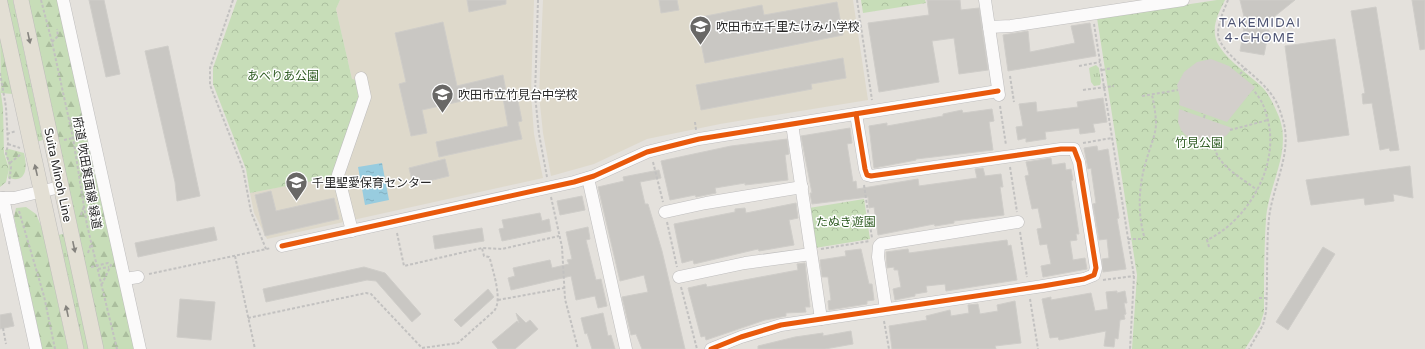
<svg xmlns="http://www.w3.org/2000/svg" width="1425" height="349" font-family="'Varela Round','Noto Sans JP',sans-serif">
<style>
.education{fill:#ded9cb}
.grass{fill:url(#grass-tufts)}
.forest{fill:url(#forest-firs)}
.park{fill:url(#park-crowns)}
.plaza{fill:#d3cfcb}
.water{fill:url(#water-ripples)}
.building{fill:#c9c7c3;stroke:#cfcdc9}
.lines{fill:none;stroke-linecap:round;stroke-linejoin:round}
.minor-casing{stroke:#bebdbd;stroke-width:13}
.major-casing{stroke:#bebdbb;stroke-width:16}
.path{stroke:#c2c1c0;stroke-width:2;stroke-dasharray:3 2;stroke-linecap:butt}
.minor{stroke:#fbfafa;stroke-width:12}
.major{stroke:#e3dfd4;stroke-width:15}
.cycleway-casing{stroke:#fff;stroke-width:8}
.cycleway{stroke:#e8590c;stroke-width:5}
.oneway{fill:#85837e}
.labels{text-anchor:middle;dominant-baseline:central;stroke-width:3;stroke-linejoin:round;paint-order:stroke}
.poi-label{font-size:12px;fill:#272727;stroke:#fff;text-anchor:start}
.park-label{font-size:12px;fill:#2c5a20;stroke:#fff}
.street-label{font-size:12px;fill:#272727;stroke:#fff}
.neighbourhood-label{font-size:13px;letter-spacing:1px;fill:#4d5372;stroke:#fff}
</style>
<defs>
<pattern id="grass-tufts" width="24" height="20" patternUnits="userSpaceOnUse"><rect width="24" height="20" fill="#c7ddb8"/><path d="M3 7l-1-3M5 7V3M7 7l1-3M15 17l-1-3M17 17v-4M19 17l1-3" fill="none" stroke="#abbe9e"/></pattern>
<pattern id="forest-firs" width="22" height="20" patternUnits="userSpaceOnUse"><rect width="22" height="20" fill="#c7ddb8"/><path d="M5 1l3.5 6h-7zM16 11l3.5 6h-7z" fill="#abbe9e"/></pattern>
<pattern id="park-crowns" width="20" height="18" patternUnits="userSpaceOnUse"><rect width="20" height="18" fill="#c7ddb8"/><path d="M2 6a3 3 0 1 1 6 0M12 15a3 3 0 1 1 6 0" fill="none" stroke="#abbe9e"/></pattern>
<pattern id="water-ripples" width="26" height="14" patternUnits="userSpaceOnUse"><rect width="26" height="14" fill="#98ccdf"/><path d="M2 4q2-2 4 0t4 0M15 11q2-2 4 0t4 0" fill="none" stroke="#83afbf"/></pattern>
</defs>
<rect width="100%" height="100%" fill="#e4e1dc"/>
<g class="education">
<path d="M340,0h194l-3,94 3,40 9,44 -276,61 -13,-26 -4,-20 83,-17 19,-97 -16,-70z"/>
<path d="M543,0h310l15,100 -148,24 -73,15 -53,25 -43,12 -8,-43 -4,-38z"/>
</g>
<g class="grass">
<path d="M5,0h8l30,140 -7,2z"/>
<path d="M1096,65l3,3 2,14 -1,3 -6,1 -3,-4 -2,-14z"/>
<path d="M64,234l25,115h-7l-25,-114z"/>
</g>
<g class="forest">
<path d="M26,0h32l77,349h-33z"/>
<path d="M0,34l13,60 -12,-1z"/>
<path d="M9,149l15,4c3,13 4,31 -16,25l1,-10 -4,-18z"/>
<path d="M26,207l10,7 6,14 26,121h-26l-28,-132 2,-9z"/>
</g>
<g class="park">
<path d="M237,0h103l-4,9 16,70 4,1 4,16 -27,81 -83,16 -4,-24 -33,-85v-16z"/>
<path d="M861,0h64l1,3 -63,10z"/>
<path d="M1217,0h8c-5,10 -12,23 -10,35 2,19 34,39 48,53 7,8 12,19 16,29 13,34 -10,67 -13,101 -2,31 -2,63 -2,94l-4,13 -15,24h-113l5,-74 -40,-257z"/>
<path d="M0,87l3,21 1,45 5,16 -3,13 -6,5z"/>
<path d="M864,199l6,40 -55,9 -6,-40z"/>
</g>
<g class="plaza">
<path d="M1211,59l18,7 26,21 -28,35 -48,-17 1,-7 -3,-13 7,-13 13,-10z"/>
<path d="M1179,109l25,9 28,10 -5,7 -13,8 -11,1 -9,-2 -7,-5 -6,-7 -3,-8z"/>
</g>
<path class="water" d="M382,163l7,37 -24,5 -7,-38z"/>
<g class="building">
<path d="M89,0h15l16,74 -14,3z"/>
<path d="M467,0h39v4l-37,8z"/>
<path d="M659,0h18l2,10 -18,3z"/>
<path d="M927,0h33l1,10 18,-2 9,62 -29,4 -5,-36 -22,3 7,41 -60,10 -11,-69 61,-8z"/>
<path d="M1240,0h55l-36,29 10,1 -5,25 -24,-4 5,-30z"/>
<path d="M1412,0h13v49l-5,1z"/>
<path d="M837,2l6,33 -138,28 -9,-45 66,-13 2,10z"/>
<path d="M1376,7l23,143 -9,1 -1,-3 -9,2 -8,-47 -9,1 -1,-10 3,-1 -14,-82z"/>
<path d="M443,22l14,64 46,-11 3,16 -84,19 5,23 -16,3 -12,-52 7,-2 -11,-49z"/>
<path d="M1090,23l6,33 -88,15 -5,-36 25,-4 2,21 45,-9 -4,-17z"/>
<path d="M1335,39l14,96 -51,7 -13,-96z"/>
<path d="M168,46l32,150 -23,5 -2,-19 -30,-131z"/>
<path d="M843,58l3,20 -35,6 1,5 -111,21 -5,-25z"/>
<path d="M517,96l5,25 -4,1 4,17 -83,18 -3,-15 72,-16 -5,-28z"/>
<path d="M1103,98l4,24 -14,2 2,8 -15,2 -1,-6 -34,4 1,7 -20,3v-4l-8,2 -2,-13 7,-1 -4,-22 17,-2 1,10 41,-5 -1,-5z"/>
<path d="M992,109l2,12 -5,1 4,28 -77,9v1l-42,8 -5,-42 18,-3v3l56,-10v-2l19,-4 1,3z"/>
<path d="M850,128l2,15 -5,1 6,38 3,-1 1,8 61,-10 1,7 58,-8 -2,-9 8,-1 2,8 16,-2 2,13h-3l4,28 -50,6v2l-19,3 -1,-2 -56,11 -4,-28 -5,1 -1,-11 -56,7 -2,-11h2l-11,-57z"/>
<path d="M787,139l2,15 -4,1 3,25 -43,5v-2l-30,5 1,5 -20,4 -1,-2 -25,5 -9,-39 70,-15z"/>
<path d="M1097,146l1,5 10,-2 11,69 -2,1 9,50 -23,3 -1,-13 7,-1 -2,-19 -8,1 -6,-36 3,-1 -5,-35 -3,1 -4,-21z"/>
<path d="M1051,158l1,7 13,-2 1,7 5,-1 2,11 -2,1 8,53h-3l1,6 -7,1 3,19 12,-2 2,11 -44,8 -2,-11 10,-2 -4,-20 -7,1 -3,-16 5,-1 -4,-20 -6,1 -7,-33 4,-1 -3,-13z"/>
<path d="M445,159l4,17 -36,9 -4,-17z"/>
<path d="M1410,166l3,32 -20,-4 1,7 -29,4 -1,-7 -53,7 -5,-25z"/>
<path d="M659,170l2,8 -21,4 5,22h3l14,47 23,98h-43l-6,-15 -5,1 -9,-38 26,-5 -4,-17 -24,6 -22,-94 26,-6 -1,-4z"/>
<path d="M271,191l5,20 58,-13 5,21 -74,17 -10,-41z"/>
<path d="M582,196l3,14 -25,5 -3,-14z"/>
<path d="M796,203l2,15 -9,2 5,25 -35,6 -1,-2 -64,15 -1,-4 -11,3 -8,-39 61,-12v-3l10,-1 1,5z"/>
<path d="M540,213l2,8 7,-2 2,12 -49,10 -3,-12 5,-1 -2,-8z"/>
<path d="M214,227l3,13 -79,17 -3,-14z"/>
<path d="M588,227l2,12 -4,1 10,40 5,-1 6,27 -9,2 -3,-12 -19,4 -5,-24 -60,14 -3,-12 7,-2 -2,-8 37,-8 2,8 17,-4 -2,-4 5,-1 -6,-27z"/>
<path d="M482,228l2,13 -49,8 -2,-13z"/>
<path d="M1007,240l1,6 3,-1 6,35 -71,11 -1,-7 -19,2 1,6 -12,2v2l-20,4 -2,-11 8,-2 -3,-17h-4v-3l-7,1 -1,-16 22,-3 1,4z"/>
<path d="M1323,247l12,7 -47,76 -12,-8z"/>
<path d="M861,249l8,35h3l2,16 -7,1v3l-38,6 -1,-9 3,-1 -3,-23h-6l-2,-17 26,-4 -1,-5z"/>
<path d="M805,263l5,44h-5l1,5 -20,1v3l-21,4 -59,20 -1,-4 -4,1 -13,-49 18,-4 1,3 91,-17 -1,-6z"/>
<path d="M364,267l21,6 36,41 -9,8 -36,-41 -9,-1 -101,22 -3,-13z"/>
<path d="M488,289l6,8 -33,30 -7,-7z"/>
<path d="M1117,291v2l8,-2 2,12h-3l2,11 -2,1 1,4 -5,1 -2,19 -3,-1 -1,9 -10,-1 2,-15 -47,9 -1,-3 -8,1 -8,-39 9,-2v3l40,-7 4,18 13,-2 -2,-17z"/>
<path d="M180,299l35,3 -4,38 -34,-3z"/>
<path d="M1015,301l6,42 -26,3 1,3h-104l-3,-23 38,-6 -1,-4 24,-6 1,6 18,-3 -1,-8 10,-1 2,10 18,-3 -1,-6z"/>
<path d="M11,313l3,13 -14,3v-14z"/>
<path d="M516,313l10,10 4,-3 8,9 -23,20h-17l-6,-7 25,-21 2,2z"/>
<path d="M603,313l5,23 3,-1 4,14h-23l-5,-16 -2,1 -4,-16z"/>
<path d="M851,331l2,13 -28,5h-67v-3l37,-9 28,-4v3z"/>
</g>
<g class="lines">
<defs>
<g id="minor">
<path d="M63,0l77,349"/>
<path d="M985,0l14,95"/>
<path d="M989,27l22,-1 172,-26"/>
<path d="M792,124l29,195"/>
<path d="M588,178l38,171"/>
<path d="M0,198h14l46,-11"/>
<path d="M3,198l33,151"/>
<path d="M665,212l41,-9 96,-16"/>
<path d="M352,231l-14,-56 27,-78 -4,-19"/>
<path d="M282,246l292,-64 20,-6 53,-24 52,-13 299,-48"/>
<path d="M679,277l66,-14 66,-9"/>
<path d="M125,279l13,-2"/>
<path d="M886,309l-8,-52 1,-11 2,-2 137,-22"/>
<path d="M711,349l30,-12 40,-12 262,-39 41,-7 10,-4 2,-7 -17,-106 -5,-13h-13l-190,27 -4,-1 -2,-6 -9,-55"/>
</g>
<g id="major">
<path d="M21,0l75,349"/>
<path d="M0,3l76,346"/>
</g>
</defs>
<use href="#minor" class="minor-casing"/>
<use href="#major" class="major-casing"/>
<g class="path">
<path d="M41,0l11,42 21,96 14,87 30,124"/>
<path d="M233,0l-23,68v17l33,84 8,43 15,37"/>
<path d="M538,0l-3,95 4,39 8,43"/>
<path d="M857,0l15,100"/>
<path d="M1228,0c-4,10 -9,20 -10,32 -1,19 36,41 48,56 8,8 13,18 16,29 12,34 -9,67 -13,101 -3,31 -1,62 -3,94l-3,13 -14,24"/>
<path d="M1094,24l40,252 -4,73"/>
<path d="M52,42l6,-6 -1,-7"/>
<path d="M1079,66l21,-4"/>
<path d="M1102,70l10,-2"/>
<path d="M0,73l6,34 2,37 -2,10 5,13 -2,18"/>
<path d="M1240,74l6,-6"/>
<path d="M1010,76l4,26"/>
<path d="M1083,90l31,-4"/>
<path d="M1142,96l36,-6"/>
<path d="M1000,106l6,39"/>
<path d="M1204,118l1,-4"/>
<path d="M69,120l9,-2"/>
<path d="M695,122l1,8"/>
<path d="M1230,130l38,-10"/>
<path d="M7,134l9,-3"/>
<path d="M64,140l9,-2"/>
<path d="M1083,143l29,-5"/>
<path d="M1214,143c1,22 27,34 43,47"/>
<path d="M8,144l12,4"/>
<path d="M653,162l10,40"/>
<path d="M10,163l11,-9"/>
<path d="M1010,167l7,45"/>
<path d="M864,185l8,53"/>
<path d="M551,197l11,50 3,52 13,50"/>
<path d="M19,211l25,85 11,53"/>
<path d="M81,215l3,-9"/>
<path d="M667,222l10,45"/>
<path d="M1020,232l7,45"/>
<path d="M397,233l7,33 78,-18 20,1 57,-13"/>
<path d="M1144,236c-7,-26 -5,-53 3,-78 3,-11 8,-21 9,-33 0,-10 -2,-21 -4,-30"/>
<path d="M1128,239h13"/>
<path d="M1209,247l-2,-7c42,-20 74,-77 60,-123 -2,-10 -7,-20 -14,-27"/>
<path d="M821,249l49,-8"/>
<path d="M88,253l3,-9"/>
<path d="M235,256l20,93"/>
<path d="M91,267l17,-4 3,2 -9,19"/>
<path d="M98,269l11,-2"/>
<path d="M149,274l122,-26"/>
<path d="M1103,280l31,-4"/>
<path d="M681,287l16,62"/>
<path d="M1259,298h8"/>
<path d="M1030,299l8,50"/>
<path d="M498,300l66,-12"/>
<path d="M248,318l118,-25 5,1 51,54 36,-5 36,-32c9,-11 -1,-39 -4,-52l-1,-2 -5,-1 -2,-8"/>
<path d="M884,321l5,28"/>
<path d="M3,328l3,16"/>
</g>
<use href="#minor" class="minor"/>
<use href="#major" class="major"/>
<defs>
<g id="cycleway">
<path d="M282,246l292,-64 20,-6 53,-24 52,-13 299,-48"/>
<path d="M711,349l30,-12 40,-12 262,-39 41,-7 10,-4 2,-7 -17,-106 -5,-13h-13l-190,27 -4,-1 -2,-6 -9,-55"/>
</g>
</defs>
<use href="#cycleway" class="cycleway-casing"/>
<use href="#cycleway" class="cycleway"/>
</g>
<defs><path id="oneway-solid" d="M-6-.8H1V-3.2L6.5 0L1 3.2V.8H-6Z"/></defs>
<g class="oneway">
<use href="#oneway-solid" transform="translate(29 38) rotate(78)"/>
<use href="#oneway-solid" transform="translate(36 170) rotate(-103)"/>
<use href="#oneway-solid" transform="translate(74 247) rotate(78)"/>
<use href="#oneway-solid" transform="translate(67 311) rotate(-102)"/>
</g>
<defs>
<symbol id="school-pin" viewBox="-11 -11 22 30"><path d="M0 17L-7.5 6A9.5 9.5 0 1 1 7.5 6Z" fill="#696866" stroke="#fff"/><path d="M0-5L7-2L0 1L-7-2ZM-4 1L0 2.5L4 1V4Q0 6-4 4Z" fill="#fff"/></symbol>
</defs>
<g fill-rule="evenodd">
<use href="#school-pin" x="688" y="14" width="25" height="34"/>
<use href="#school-pin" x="430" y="82" width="25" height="34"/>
<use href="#school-pin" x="284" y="170" width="25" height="34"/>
</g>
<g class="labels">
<g class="poi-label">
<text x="716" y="27">吹田市立千里たけみ小学校</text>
<text x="458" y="95">吹田市立竹見台中学校</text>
<text x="312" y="183">千里聖愛保育センター</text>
</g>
<g class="park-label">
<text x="283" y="76">あべりあ公園</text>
<text x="1199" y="143">竹見公園</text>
<text x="846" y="222">たぬき遊園</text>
</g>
<g class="street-label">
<text transform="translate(87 173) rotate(80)">府道 吹田箕面線 緑道</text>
<text transform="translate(58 175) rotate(78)">Suita Minoh Line</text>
</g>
<g class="neighbourhood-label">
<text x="1260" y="23">TAKEMIDAI<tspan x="1260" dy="15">4-CHOME</tspan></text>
</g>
</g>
</svg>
